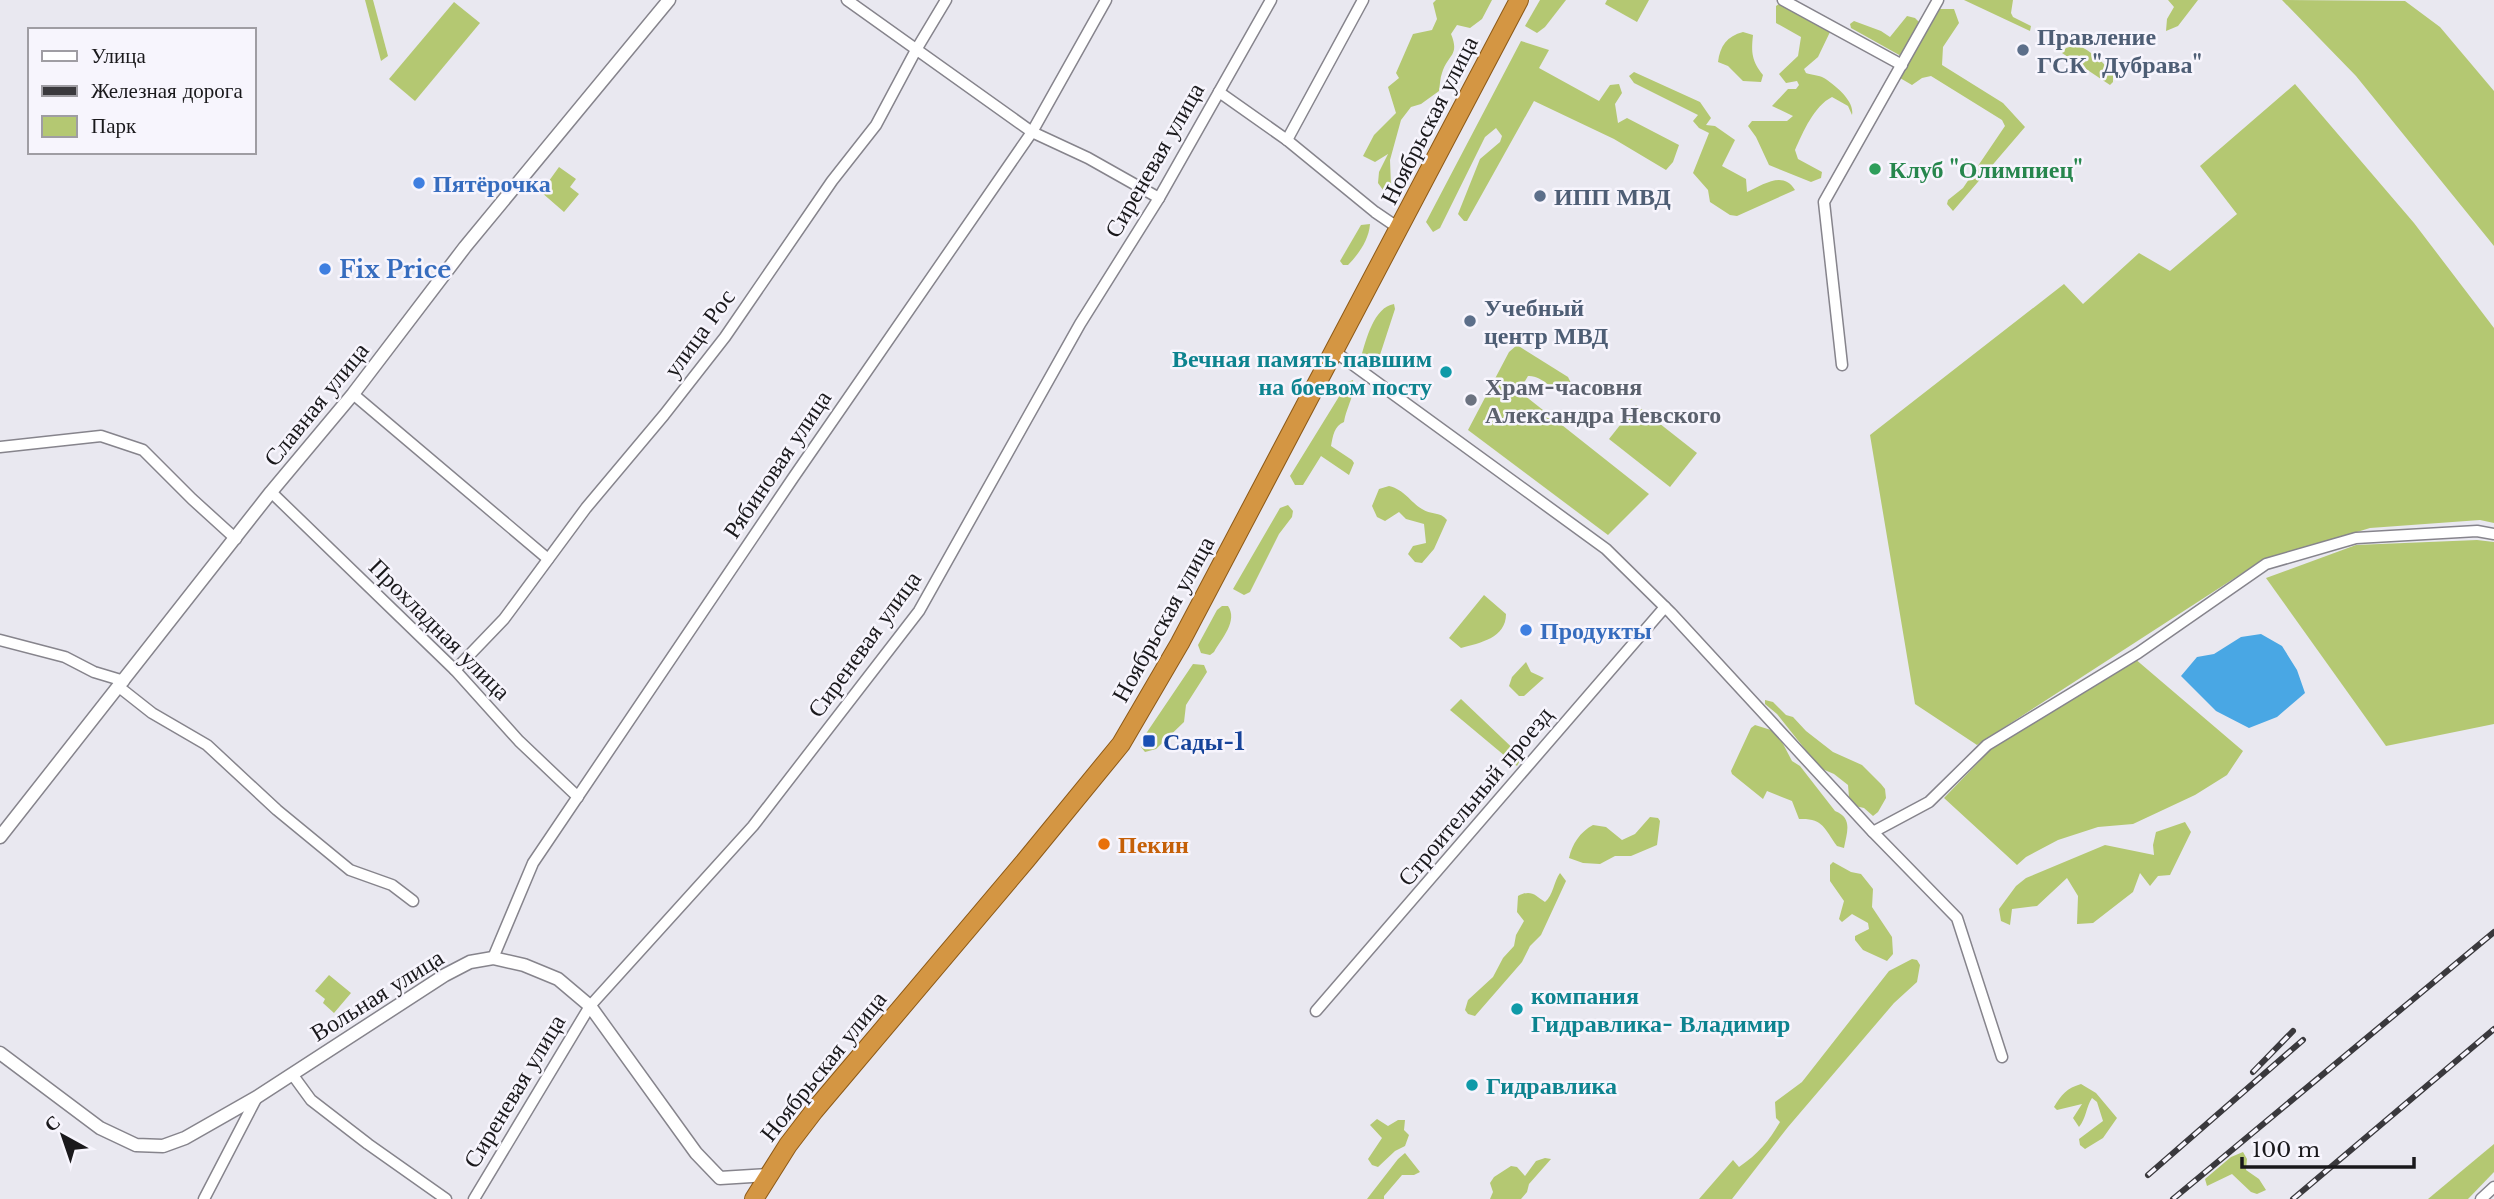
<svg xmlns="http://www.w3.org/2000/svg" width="2494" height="1199" font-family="'Libre Baskerville',serif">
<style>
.green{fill:#b4c872}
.water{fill:#49a7e4}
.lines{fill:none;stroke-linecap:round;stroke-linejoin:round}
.minor-casing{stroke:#86848c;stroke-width:13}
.tertiary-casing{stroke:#86848c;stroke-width:15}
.trunk-casing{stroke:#8c5917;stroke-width:20}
.minor{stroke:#fff;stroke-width:10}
.tertiary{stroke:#fff;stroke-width:12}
.trunk{stroke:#d49643;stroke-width:18}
.rail-casing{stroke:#3a393d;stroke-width:6}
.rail{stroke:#f7f5fd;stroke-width:3.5;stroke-dasharray:10;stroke-linecap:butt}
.service-dot{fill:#5c6f8a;stroke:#f7f5fd;stroke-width:2.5}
.leisure-dot{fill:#2e9e5b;stroke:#f7f5fd;stroke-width:2.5}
.shop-dot{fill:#3f7fe0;stroke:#f7f5fd;stroke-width:2.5}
.culture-dot{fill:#0f9aa8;stroke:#f7f5fd;stroke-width:2.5}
.worship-dot{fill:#6b7280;stroke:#f7f5fd;stroke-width:2.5}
.transit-dot{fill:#1a4fb4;stroke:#f7f5fd;stroke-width:2.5}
.food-dot{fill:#e8710a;stroke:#f7f5fd;stroke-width:2.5}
.labels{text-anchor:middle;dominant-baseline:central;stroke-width:5;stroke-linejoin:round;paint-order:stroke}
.service-label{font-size:24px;font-weight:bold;fill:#4e5e75;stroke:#f7f5fd;text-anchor:start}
.street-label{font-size:24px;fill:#1a191c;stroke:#f7f5fd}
.leisure-label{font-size:24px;font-weight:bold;fill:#27864d;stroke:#f7f5fd;text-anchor:start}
.shop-label{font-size:24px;font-weight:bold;fill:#366cbe;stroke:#f7f5fd;text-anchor:start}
.culture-label{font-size:24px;font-weight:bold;fill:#0d838f;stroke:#f7f5fd;text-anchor:start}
.worship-label{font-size:24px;font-weight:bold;fill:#5b616d;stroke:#f7f5fd;text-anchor:start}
.transit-label{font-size:24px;font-weight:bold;fill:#164399;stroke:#f7f5fd;text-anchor:start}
.food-label{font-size:24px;font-weight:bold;fill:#c56008;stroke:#f7f5fd;text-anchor:start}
</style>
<rect width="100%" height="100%" fill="#e9e8f0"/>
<g class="green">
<path d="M365,0h8l15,56 -7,5z"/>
<path d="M1436,0h56l-10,19 -12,9 -13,-3 -6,9c9,22 -3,20 -9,39 -2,5 -2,12 -3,18l-18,13 -10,3 -10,13 -11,40 1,26 -8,4 -5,-7 1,-11 9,-18 -13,8 -12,-6 11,-21 22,-22 -8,-26 11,-9 -3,-5 17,-39 19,-4 5,-11 -4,-16z"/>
<path d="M1540,0h26l-21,27 -8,6 -12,-7z"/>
<path d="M1607,0h42l-12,22 -32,-18z"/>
<path d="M1964,0h49l-2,13 2,4 18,9 -1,5z"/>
<path d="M2168,0h30l-20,26 -12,5 1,-12 7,-12z"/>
<path d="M2282,0l123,1 35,26 54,64v155l-138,-170z"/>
<path d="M1783,1l47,31 -12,25 -14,12 2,4c6,2 13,2 18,5 11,7 31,23 28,37l-4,-9 -16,-9c-18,9 -29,35 -37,53l3,9 24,13 -1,6 -10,4 -42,-17 -13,-28 -8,-11 4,-5h35l6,-5 -21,-10 16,-17h8l3,-4 -2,-4 -11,2 -7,-9 19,-18 3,-19 -25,-14v-17z"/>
<path d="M454,2l26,21 -65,78 -26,-22z"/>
<path d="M1940,9h14l5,14 -16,24 -1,18 61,38 22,24 -72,84 -6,-7 1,-4 15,-12 42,-62 -3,-6 -71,-44 -9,2 -10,7 -12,-7z"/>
<path d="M1907,16l8,2 4,4 -18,34 -50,-28 -1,-4 4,-3 27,10 9,6z"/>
<path d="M1743,32l10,3c-2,18 -1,26 10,40l-2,7 -18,-1 -15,-15 -10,-4c2,-16 9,-26 25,-30z"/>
<path d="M1521,41l28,9 -10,18 60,33 11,-16 9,-1 3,9 -7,11 3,19 9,-5 52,27 -6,17 -7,8 -52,-31 -80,-38 -67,120h-3l-6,-7 22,-55 20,-17 2,-6 -6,-8 -11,9 -45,91 -7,4 -7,-10z"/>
<path d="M2077,45c13,5 27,18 36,29v8l-3,3 -48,-32 4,-5z"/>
<path d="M1634,72l66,30 11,16 -5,7 9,1 20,14 -13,26 24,13 1,13c16,-7 36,-22 48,-2l-58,26 -7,-1 -20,-13 -2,-12 -15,-17 16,-40 -10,-5 -6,-7 5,-6 -64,-32 -5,-7z"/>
<path d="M2295,84l119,139 80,105v195l-14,-3 -110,8 -109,33 -284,184 -62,-41 -45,-269 194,-151 19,20 56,-51 31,18 67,-57 -37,-48z"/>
<path d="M559,167l17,12 -6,8 9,7 -15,18 -23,-20z"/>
<path d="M1370,224c-1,15 -11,30 -22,41h-5l-3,-4 21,-36z"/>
<path d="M1394,304l1,5 -17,52 -14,2 -3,-6c5,-17 13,-50 33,-53z"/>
<path d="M1517,345l51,32 3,6 -5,9c-15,0 -23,-17 -38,-16l-9,15 130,103 -41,41 -140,-105 41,-78z"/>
<path d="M1353,380c2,17 -6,25 -9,42 -10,4 -11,14 -13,24l21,14 2,3 -5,12 -28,-19 -18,29h-8l-5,-9 58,-94z"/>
<path d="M1636,405l61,48 -27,34 -61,-48z"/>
<path d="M1389,486c16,4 20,15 33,23 8,6 18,2 25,11l-13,29 -12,14 -7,-1 -7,-8 5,-8 13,-3 -2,-19 -18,-5 -7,-7 -14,9 -8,-4 -5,-11 7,-17z"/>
<path d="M1288,505l5,6 -1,6 -13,17 -29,58 -6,3 -11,-6 47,-81z"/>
<path d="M2477,540l17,2v182l-108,22 -120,-168 90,-33z"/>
<path d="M1484,595l22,19c0,24 -26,29 -45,34l-12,-10z"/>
<path d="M1222,606h6c10,15 -6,32 -14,46l-4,3 -9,-2 -3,-8 19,-35z"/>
<path d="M2134,658l109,93 -16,24 -32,20 -62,29 -35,3 -40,13 -32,17 -9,8 -73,-67 51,-53z"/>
<path d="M1526,662l5,10 13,6 -20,18h-5l-10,-10 3,-9z"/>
<path d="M1193,664l11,1 3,7 -21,33 -2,17 -28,27 -11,3 -4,-5v-6z"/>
<path d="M1461,699l61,58 -5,9 -67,-56z"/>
<path d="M1765,700l8,2 13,13 7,2 13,14 27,21 29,13 19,19 4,5 1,9 -8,14 -5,4 -9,-8 -9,-2 -6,-9 -1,-12 -14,-11 -14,-6 -43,-54 -12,-10z"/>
<path d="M1755,725l16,5 10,10 11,21 8,5 35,45c18,7 12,21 9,37l-7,-2c-13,-18 -14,-28 -38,-27l-7,-18 -25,-10 -4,8 -31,-25 -1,-3 20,-43z"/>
<path d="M1650,817l8,1 2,3 -3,24 -26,11h-16l-15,8 -17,-1 -14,-5c3,-14 11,-26 24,-33l13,2 16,13 13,-6z"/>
<path d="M2185,822l6,10 -21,43 -12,1 -8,10 -10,-13 -7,19 -40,31 -16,1 1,-28 -11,-18 -30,28 -25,3 -2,16 -9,-4 -2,-12 17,-23 10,-8 79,-33 49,10 -1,-10 3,-13z"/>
<path d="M1833,862l18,10 10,2 12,15 -1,18 20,30 1,17 -6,7 -24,-11 -8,-10v-4l14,-7 -1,-6 -16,-9 -10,8 -3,-3 5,-18 -14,-20v-16z"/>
<path d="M1560,873l6,8 -25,54 -11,11 -8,16 -47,54 -7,-2 -3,-4 3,-10 25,-23 10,-19 11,-12 2,-11 8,-14 -7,-9 1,-16c13,-7 17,-1 27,6 8,-6 9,-21 15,-29z"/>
<path d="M1912,959l5,1 3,5 -3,17 -23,21 -106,124 -56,72h-33l34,-39 6,7c19,-13 30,-26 41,-45l-4,-4 -1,-16 27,-20 87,-111z"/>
<path d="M329,975l22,18 -17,20 -11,-10 2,-4 -10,-8z"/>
<path d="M2081,1084l15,9 21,25 -14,20 -18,11 -5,-4 -1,-6 24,-18 -6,-19 -5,-4c-6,9 -6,21 -13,29l-6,-9 9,-14 -25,6 -3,-3c7,-12 13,-19 27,-23z"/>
<path d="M1377,1119l11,7 10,-6h7l-1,10 5,5 -4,11 -10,5 -17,16 -6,-2 -4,-6 14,-21 -12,-13z"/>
<path d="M2494,1144v28l-26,27h-40z"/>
<path d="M2243,1152l4,7 -1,11 13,9 7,11 -9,4 -6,-2 -19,-18 -25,12 -2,-7 26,-22z"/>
<path d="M1405,1153l15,19 -6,3h-12l-18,21v3h-17l31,-40z"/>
<path d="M1545,1158l6,1 -22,25 -2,8 -6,7h-31l3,-7 -3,-9 4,-6 17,-11 6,1 8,9 11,-15z"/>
</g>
<path class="water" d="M2261,634l21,12 15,24 8,23 -28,24 -28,11 -33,-17 -35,-35 16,-19 17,-3 27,-17z"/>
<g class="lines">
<defs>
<g id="minor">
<path d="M847,0l185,132 56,26 71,40"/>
<path d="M1783,0l119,65"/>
<path d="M1219,92l68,48 88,72 25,17"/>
<path d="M1287,140l76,-140"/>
<path d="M1334,351l272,198 65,64 202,219 84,86 45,139"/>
<path d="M1842,365l-18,-163 114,-202"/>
<path d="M353,394l195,165"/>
<path d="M0,447l101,-11 42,14 49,49 44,40"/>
<path d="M271,492l184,178 64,71 59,56"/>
<path d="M0,640l65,17 29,15 30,9"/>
<path d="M455,670l49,-51 82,-111 78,-93 61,-78 107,-156 44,-56 40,-75 30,-50"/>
<path d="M119,687l33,26 55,32 70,65 73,60 42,15 21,16"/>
<path d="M1873,832l56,-30 58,-57 151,-92 128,-89 90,-26 121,-7 17,3"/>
<path d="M493,958l40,-95 260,-385 239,-346 74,-132"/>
<path d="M1316,1011l349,-404"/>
<path d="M292,1074l19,26 57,44 78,55"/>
<path d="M204,1199l53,-102"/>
<path d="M474,1199l116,-193 163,-180 166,-215 161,-287 79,-126 112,-198"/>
<path d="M2481,1199l13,-12"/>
</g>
<g id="tertiary">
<path d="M0,837l271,-345 82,-98 112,-147 204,-247"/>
<path d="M0,1053l100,75 36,17 27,1 22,-8 72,-41 188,-122 25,-13 23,-4 31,7 34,14 32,27 106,147 24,25 49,-3"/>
</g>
<path id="trunk" d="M754,1199l34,-54 26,-34 212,-251 95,-116 59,-101 339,-643"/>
</defs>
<use href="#minor" class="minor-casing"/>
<use href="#tertiary" class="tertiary-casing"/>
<use href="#trunk" class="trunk-casing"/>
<use href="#minor" class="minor"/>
<use href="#tertiary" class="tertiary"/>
<use href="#trunk" class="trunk"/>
<defs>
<g id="rail">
<path d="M2253,1072l40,-41"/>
<path d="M2148,1175l155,-135"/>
<path d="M2173,1199l321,-267"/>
<path d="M2293,1199l201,-170"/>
</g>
</defs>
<use href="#rail" class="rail-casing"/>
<use href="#rail" class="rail"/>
</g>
<g class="service-dot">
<circle cx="2023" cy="50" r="7"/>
<circle cx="1540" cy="196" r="7"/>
<circle cx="1470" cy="321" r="7"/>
</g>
<circle class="leisure-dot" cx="1875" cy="169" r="7"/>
<g class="shop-dot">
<circle cx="419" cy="183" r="7"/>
<circle cx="325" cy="269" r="7"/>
<circle cx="1526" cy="630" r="7"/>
</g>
<g class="culture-dot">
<circle cx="1446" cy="372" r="7"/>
<circle cx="1517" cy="1009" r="7"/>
<circle cx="1472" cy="1085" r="7"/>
</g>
<circle class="worship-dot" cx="1471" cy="400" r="7"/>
<rect class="transit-dot" x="1142" y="734" width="14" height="14" rx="3.5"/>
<circle class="food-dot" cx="1104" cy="844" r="7"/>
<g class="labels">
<g class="service-label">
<text x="2037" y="36">Правление<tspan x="2037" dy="28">ГСК "Дубрава"</tspan></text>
<text x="1554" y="196">ИПП МВД</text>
<text x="1484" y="307">Учебный<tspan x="1484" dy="28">центр МВД</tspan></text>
</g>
<g class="street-label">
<text transform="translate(1429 120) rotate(-63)">Ноябрьская улица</text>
<text transform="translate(1154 160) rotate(-60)">Сиреневая улица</text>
<text transform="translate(699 333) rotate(-54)">улица Рос</text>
<text transform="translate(316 404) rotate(-51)">Славная улица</text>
<text transform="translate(777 464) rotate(-56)">Рябиновая улица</text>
<text transform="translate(1163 619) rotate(-61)">Ноябрьская улица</text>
<text transform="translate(440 629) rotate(45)">Прохладная улица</text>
<text transform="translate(864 644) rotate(-54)">Сиреневая улица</text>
<text transform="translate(1475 796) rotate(-50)">Строительный проезд</text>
<text transform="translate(377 995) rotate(-32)">Вольная улица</text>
<text transform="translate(823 1066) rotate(-51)">Ноябрьская улица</text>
<text transform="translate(514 1091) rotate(-59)">Сиреневая улица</text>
</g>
<g class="leisure-label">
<text x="1889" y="169">Клуб "Олимпиец"</text>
</g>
<g class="shop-label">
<text x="433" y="183">Пятёрочка</text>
<text x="339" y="269">Fix Price</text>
<text x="1540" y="630">Продукты</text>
</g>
<g class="culture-label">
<text x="1432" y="358" text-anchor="end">Вечная память павшим<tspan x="1432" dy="28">на боевом посту</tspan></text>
<text x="1531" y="995">компания<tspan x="1531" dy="28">Гидравлика- Владимир</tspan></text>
<text x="1486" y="1085">Гидравлика</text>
</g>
<g class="worship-label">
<text x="1485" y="386">Храм-часовня<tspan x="1485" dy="28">Александра Невского</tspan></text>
</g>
<g class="transit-label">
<text x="1163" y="741">Сады-1</text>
</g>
<g class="food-label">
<text x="1118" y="844">Пекин</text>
</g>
</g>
<rect x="28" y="28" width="228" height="126" fill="#f7f5fd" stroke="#9f9da3" stroke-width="2"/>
<rect x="42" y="51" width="35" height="10" fill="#ffffff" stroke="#9f9da3" stroke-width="2"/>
<text x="91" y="63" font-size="21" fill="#1a191c">Улица</text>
<rect x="42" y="86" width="35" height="10" fill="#3a393d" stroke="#9f9da3" stroke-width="2"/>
<text x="91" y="98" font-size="21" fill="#1a191c">Железная дорога</text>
<rect x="42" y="116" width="35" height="21" fill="#b4c872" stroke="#9f9da3" stroke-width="2"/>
<text x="91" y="133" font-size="21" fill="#1a191c">Парк</text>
<g transform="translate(63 1136) rotate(320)" stroke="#f7f5fd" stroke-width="5" paint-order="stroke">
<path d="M0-5L12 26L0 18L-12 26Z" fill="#1a191c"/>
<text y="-10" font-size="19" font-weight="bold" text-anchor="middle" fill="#1a191c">С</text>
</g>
<path d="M2242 1157v10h172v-10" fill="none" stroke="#1a191c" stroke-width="3.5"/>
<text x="2252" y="1157" font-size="21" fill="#1a191c" stroke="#f7f5fd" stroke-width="5" paint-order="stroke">100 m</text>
</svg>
